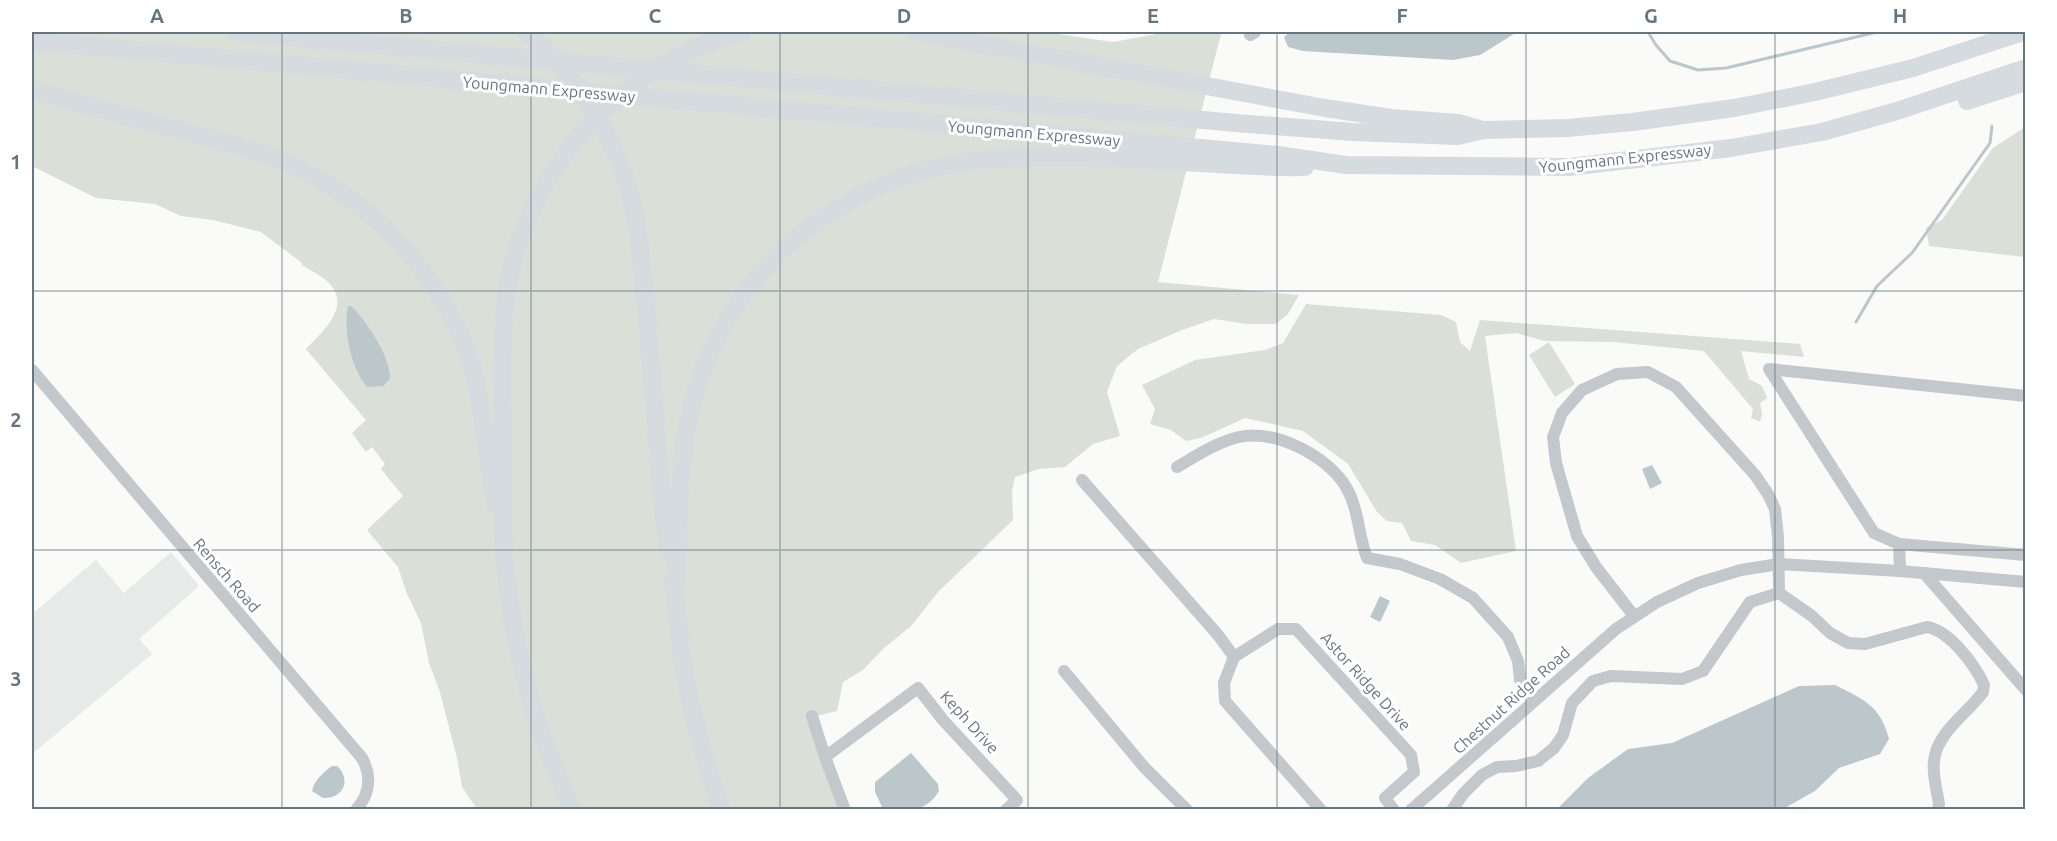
<svg xmlns="http://www.w3.org/2000/svg" width="2057" height="841" font-family="Ubuntu,sans-serif">
<style>
.built{fill:#e8e9e9}
.green{fill:#dadfd7}
.water{fill:#bbc7cb}
.lines{fill:none;stroke-linecap:round;stroke-linejoin:round}
.stream{stroke:#bbc7cb;stroke-width:3}
.minor{stroke:#c3c8cc;stroke-width:12}
.highway{stroke:#d6dbdf;stroke-width:18}
.grid{fill:none;stroke:#657683;stroke-width:1.5;stroke-opacity:0.55}
.labels{text-anchor:middle;dominant-baseline:central;stroke-width:6;stroke-linejoin:round;paint-order:stroke}
.street-label{font-size:16px;fill:#657683;stroke:#fff}
.neatline{fill:none;stroke:#657683;stroke-width:2}
.grid-label{font-size:20px;text-anchor:middle;font-weight:bold;fill:#657683}
</style>
<rect width="100%" height="100%" fill="#fafaf8"/>
<path class="built" d="M171,552l28,34 -60,53 13,15 -120,100v-140l64,-54 28,33z"/>
<g class="green">
<path d="M32,32h1012l69,10 55,-10h36l17,2 -63,248 141,13 -11,19 -12,10h-29l-33,-5 -32,11 -44,19 -21,17 -10,26 13,44 -27,8 -28,23 -26,2 -24,8 -3,15 1,28 -75,72 -27,34 -28,23 -20,21 -20,12 -6,29 -25,6 33,92h-368l-15,-22 -5,-29 -17,-66 -11,-29 -8,-40 -14,-29 -9,-27 -31,-37 36,-34 -22,-27 4,-5 -13,-17 -6,5 -14,-19 14,-13 -60,-71c16,-17 45,-41 24,-65 -7,-8 -19,-13 -28,-19v-2l-41,-31 -48,-12 -32,-4 -26,-12 -59,-6 -64,-32z"/>
<path d="M2025,127v130l-96,-11 -3,-18 16,-8 51,-72z"/>
<path d="M1306,304l135,11 15,7 4,20 10,9 10,-31 320,24 4,13 -63,-6 8,28 13,7 5,12 -7,5 2,11 -2,8 -9,-4 2,-9 -49,-58 -91,-9 -68,-1 -29,-8 -31,3 31,215 -55,12 -26,-18 -24,-4 -9,-18 -15,-2 -10,-9 -29,-48 -45,-33 -58,-13 -44,20 -15,3 -15,-11 -21,-6 5,-15 -13,-24 53,-25 70,-10 18,-7z"/>
<path d="M1549,342l26,42 -20,13 -26,-42z"/>
</g>
<g class="water">
<path d="M1290,32h227l-37,23 -27,5 -150,-9 -15,-4 -4,-10z"/>
<path d="M348,306h3c15,14 40,52 39,73l-7,7 -16,1c-16,-19 -24,-56 -19,-81z"/>
<path d="M1652,465l10,18 -12,6 -8,-20z"/>
<path d="M1380,596l10,5 -10,21 -10,-5z"/>
<path d="M1835,685c28,14 46,21 54,54l-9,15 -41,14 -24,23 -32,18h-226l31,-31 40,-29 44,-6 127,-57z"/>
<path d="M911,753l27,31 1,7c-14,23 -32,19 -56,18l-8,-17v-10z"/>
<path d="M332,766h5c15,14 6,33 -14,32l-11,-7c2,-11 12,-19 20,-25z"/>
</g>
<g class="lines">
<g class="stream">
<path d="M1648,32l8,13 14,16 28,9 28,-2 151,-36"/>
<path d="M1856,322l21,-36 35,-33 78,-110 2,-17"/>
</g>
<g class="minor">
<path d="M1250,35l5,-3"/>
<path d="M32,370l330,388c10,18 8,36 -6,52"/>
<path d="M2026,396l-257,-27 105,164 25,11 127,11"/>
<path d="M1177,467c19,-11 40,-25 62,-30 36,-8 89,19 107,50 13,22 12,48 21,71l33,6 40,15 33,19 35,39 10,24 2,19 4,9 12,10"/>
<path d="M1082,480l136,155 16,22 -10,26 1,18 96,109"/>
<path d="M1899,544l1,27"/>
<path d="M1924,573l102,117"/>
<path d="M1779,593l33,23 18,17 18,10 17,1 62,-17c23,4 48,38 57,58l-1,7c-16,22 -46,40 -49,69 -2,13 3,29 5,43l-1,6"/>
<path d="M1234,657l44,-28h18l115,126 3,17 -29,26 9,12"/>
<path d="M1064,671l80,96 43,43"/>
<path d="M812,716l13,41 20,53"/>
<path d="M825,757l93,-69 25,32 74,80 -11,10"/>
<path d="M1411,810l205,-181 41,-27 41,-19 43,-13 38,-6 121,7 126,11"/>
<path d="M1452,810l11,-16 19,-19 15,-8 19,-1 22,-5 16,-13 9,-13 9,-32 21,-22 18,-5 71,3 21,-8 47,-69 29,-9 -1,-56 -3,-28 -7,-15 -13,-19 -79,-88 -28,-15 -31,2 -35,16 -20,23 -9,24 3,26 21,73 19,31 38,49"/>
</g>
<g class="highway">
<path d="M236,32l1000,91 117,9 105,4 26,-6 83,-2 66,-6 101,-14 81,-16 98,-24 110,-36"/>
<path d="M526,32c55,47 95,113 109,184 8,42 10,85 14,127 5,56 9,112 14,168l6,41"/>
<path d="M916,32l409,76 66,10 67,5 21,6"/>
<path d="M32,41l1246,114 68,10 223,2 162,-19 91,-16 75,-21 129,-43"/>
<path d="M32,90c46,13 93,26 140,38 38,11 78,19 114,34 83,37 148,104 181,189 18,49 17,102 28,152"/>
<path d="M1967,101l59,-19"/>
<path d="M673,579c4,26 5,52 9,78 8,52 22,103 40,153"/>
<path d="M675,592c4,-60 2,-121 15,-179 33,-144 157,-244 303,-254 68,-5 138,0 207,4 35,2 70,5 105,4"/>
<path d="M572,810c-11,-27 -22,-54 -32,-81 -18,-52 -29,-109 -35,-164 -4,-41 -2,-85 -2,-127 -1,-51 -3,-103 5,-153 21,-119 117,-224 234,-253"/>
</g>
</g>
<path class="grid" d="M282,32v778M531,32v778M780,32v778M1028,32v778M1277,32v778M1526,32v778M1775,32v778M32,291h1994M32,550h1994"/>
<g class="labels">
<g class="street-label">
<text transform="translate(549 89) rotate(5)">Youngmann Expressway</text>
<text transform="translate(1034 133) rotate(5)">Youngmann Expressway</text>
<text transform="translate(1625 158) rotate(-6)">Youngmann Expressway</text>
<text transform="translate(227 575) rotate(49)">Rensch Road</text>
<text transform="translate(1366 681) rotate(48)">Astor Ridge Drive</text>
<text transform="translate(1511 700) rotate(-42)">Chestnut Ridge Road</text>
<text transform="translate(970 722) rotate(48)">Keph Drive</text>
</g>
</g>
<rect width="2057" height="841" fill="none" stroke="#ffffff" stroke-width="66"/>
<rect x="33" y="33" width="1991" height="775" class="neatline"/>
<g class="grid-label">
<text x="157" y="23">A</text>
<text x="406" y="23">B</text>
<text x="655" y="23">C</text>
<text x="904" y="23">D</text>
<text x="1153" y="23">E</text>
<text x="1402" y="23">F</text>
<text x="1651" y="23">G</text>
<text x="1900" y="23">H</text>
<text x="16" y="169">1</text>
<text x="16" y="427">2</text>
<text x="16" y="686">3</text>
</g>
</svg>
